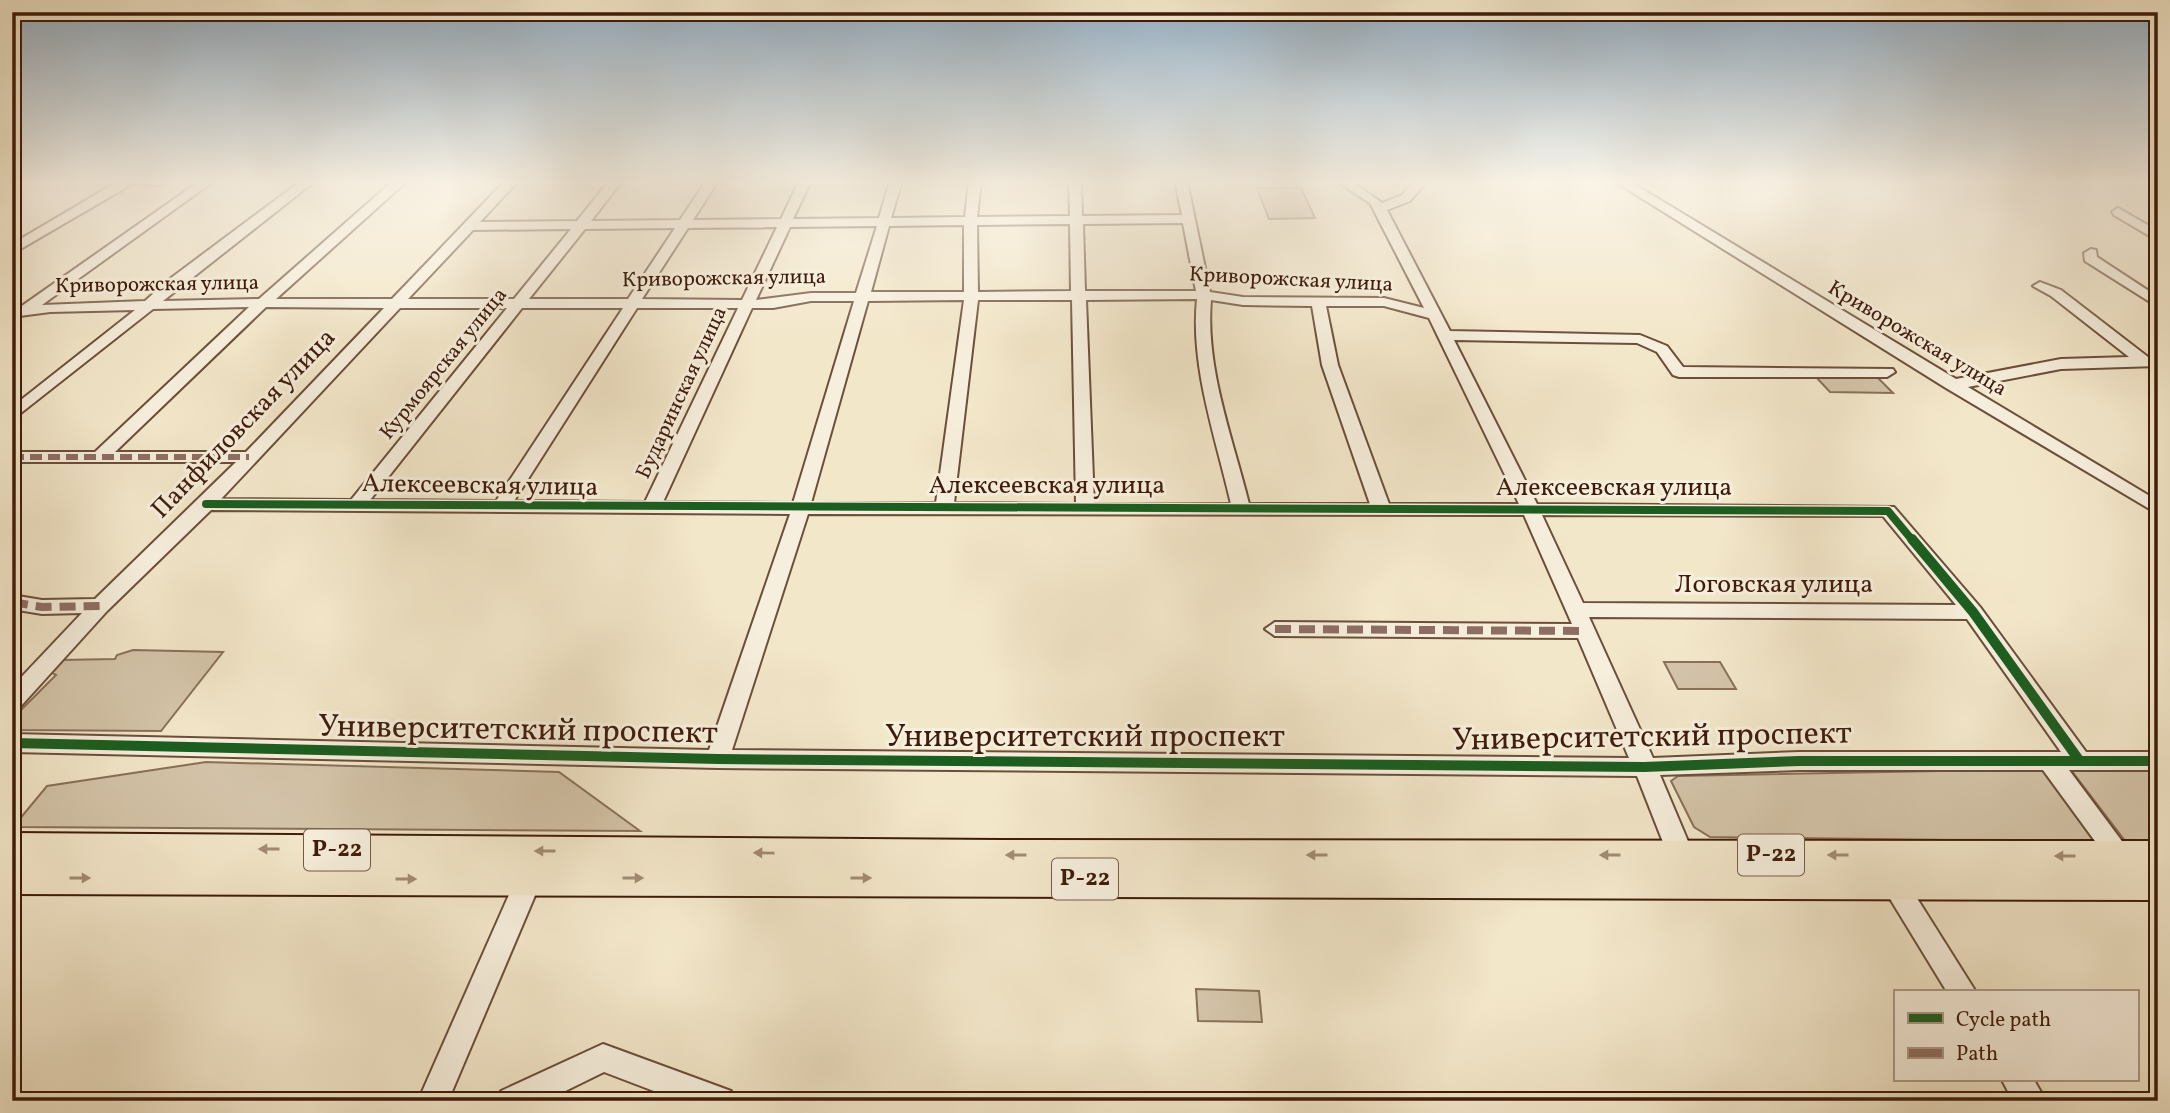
<svg xmlns="http://www.w3.org/2000/svg" width="2170" height="1113" font-family="Vollkorn,serif">
<style>
.green{fill:#d4c4a9;stroke:#89705a;stroke-width:2}
.lines{fill:none;stroke-linecap:round;stroke-linejoin:round}
.minor-casing{stroke:#6b4f3a;stroke-width:4}
.highway-casing{stroke:#3e1c0a;stroke-width:4}
.minor{fill:#f7efdd;fill-rule:evenodd}
.highway{fill:#f3e7ca;fill-rule:evenodd}
.quiet-far1{stroke:#8d6e63;stroke-width:6;stroke-dasharray:12 6;stroke-linecap:butt}
.quiet{stroke:#8d6e63;stroke-width:8;stroke-dasharray:16 8;stroke-linecap:butt}
.cycleway-far1-casing{stroke:#f7efdd;stroke-width:11}
.cycleway-casing{stroke:#f7efdd;stroke-width:14}
.cycleway-far1{stroke:#1b5e20;stroke-width:8}
.cycleway{stroke:#1b5e20;stroke-width:10}
.oneway{fill:#a28c74}
.labels{text-anchor:middle;dominant-baseline:central;stroke-width:6;stroke-linejoin:round;paint-order:stroke}
.far-street-label{font-size:21px;fill:#3e1c0a;stroke:#f7efdd}
.shield{fill:#f7efdd;stroke:#765b49;stroke-width:2}
.shield-label{font-size:24px;font-weight:bold;fill:#3e1c0a}
.street-label{font-size:26px;fill:#3e1c0a;stroke:#f7efdd}
.near-street-label{font-size:32px;fill:#3e1c0a;stroke:#f7efdd}
</style>
<rect width="100%" height="100%" fill="#f3e7ca"/>
<filter id="stains"><feTurbulence type="fractalNoise" baseFrequency=".00286" numOctaves="4"/><feColorMatrix values="0 0 0 0 .2 0 0 0 0 .09 0 0 0 0 .02 0 0 0 .5 -.17"/></filter>
<radialGradient id="worn" r=".72"><stop offset=".6" stop-color="#630" stop-opacity="0"/><stop offset="1" stop-color="#630" stop-opacity=".3"/></radialGradient>
<g class="green">
<path d="M1257,188h44l14,30 -46,1z"/>
<path d="M1815,376l62,1 16,16 -63,-1z"/>
<path d="M133,650l90,2 -62,79 -149,-1v-11l44,-44 -6,-3 9,-12 56,-1 2,-4z"/>
<path d="M1664,662h56l16,27h-58z"/>
<path d="M206,762l353,10 81,59 -627,-4 34,-41z"/>
<path d="M2068,766l90,2v74h-32z"/>
<path d="M2047,769l55,73 -392,-5 -16,-10 -23,-46 7,-5z"/>
<path d="M1196,989l63,2 3,31 -64,-1z"/>
</g>
<g class="lines">
<defs>
<g id="minor">
<path d="M119,181h47l-6,4 -28,-1 -120,70v-10z"/>
<path d="M200,181h14l-172,124 103,-4 26,-23 130,-97h14l-152,120 96,-2 134,-118h14l-131,118h116l113,-118h13l-38,41 97,-1 32,-40h13l-31,40 89,-1 26,-39h12l-25,39 88,-1 18,-38h12l-18,38 86,-1 11,-37h12l-11,37 74,-1 4,-36h12l-4,36 93,-1 -1,-35h12l1,35 100,-1 -7,-34h12l23,111 33,5 141,1 40,10 -54,-105 -34,-22h15l31,22 20,-8 12,-14h13l-17,20 -23,9 63,121 190,4 27,11 16,21 210,2 2,3 -8,5h-208l-6,-2 -16,-23 -20,-9 -183,-3 83,164 357,3 86,100 106,145h72v18h-89l64,86 -4,7 -9,3 -9,-3 -68,-93h-244l-139,5 38,90 -4,7 -9,3 -9,-3 -4,-7 -35,-89 -919,-8 -706,-16v-18l697,16 81,-236 -579,-4 -104,101 -87,96 -8,2v-22l70,-74 -40,1 -30,-5v-14l30,5 53,-1 141,-137h-224v-10h83l154,-145 -96,2 -141,111v-13l123,-97 -85,2 -38,5v-8l7,-1zM1183,223l13,68h-111l-2,-67zM1070,224l1,67 -93,1 -1,-67zM964,225v67h-93l18,-66zM877,226l-21,67h-45l-55,7 34,-73zM777,227l-35,73 -100,-1 46,-71zM675,228l-47,71h-99l56,-70zM571,229l-57,70h-106l65,-69zM1197,299c-7,68 19,139 34,205h-137l-8,-204zM964,300l-28,203h-125l57,-202zM978,300h94l4,204 -122,-1zM1211,300l32,5 69,1 10,59 48,139h-121c-16,-65 -44,-136 -38,-204zM811,301h43l-61,202 -130,-1 89,-194h21zM1326,306h58l45,12 90,186h-130l-51,-139zM266,307l118,1 -138,144h-131zM400,308h107l-156,192 -130,-1zM522,308h101l-127,193 -126,-1zM637,308h101l-93,194 -131,-1zM808,514l716,1 48,109 -297,-2 -10,7 10,7 303,2 51,120 -897,-8zM1542,515l341,1 73,89 -373,-2zM1589,617l378,2 94,133h-262l-146,6z"/>
<path d="M1614,181h15l327,198 105,-20 68,-2 -78,-61 -18,-10 7,-4 21,8 87,67 10,-1v10l-97,3 -93,18 190,114v13l-212,-126z"/>
<path d="M2118,208l40,23v10l-44,-26 -2,-3z"/>
<path d="M2091,249l5,1 1,7 61,40v10l-73,-46 -1,-8z"/>
<path d="M529,868l9,3 4,8 -94,222h-30l98,-222 4,-8z"/>
<path d="M1894,873l9,3 73,116h-29l-66,-108 4,-8z"/>
<path d="M603,1044l128,47 4,10h-55l-76,-29 -59,29h-48l4,-10z"/>
<path d="M2002,1080h32l12,21h-33z"/>
</g>
<path id="highway" d="M12,833l988,7 1158,1v59l-2146,-6z"/>
</defs>
<use href="#minor" class="minor-casing"/>
<use href="#highway" class="highway-casing"/>
<use href="#minor" class="minor"/>
<use href="#highway" class="highway"/>
<path class="quiet-far1" d="M12,457h237"/>
<g class="quiet">
<path d="M12,602l30,5 58,-1"/>
<path d="M1275,629l310,2"/>
</g>
<defs>
<path id="cycleway-far1" d="M206,504l1682,7 25,30"/>
<g id="cycleway">
<path d="M1912,539l61,73 106,148"/>
<path d="M12,743l706,16 926,8 155,-6h359"/>
</g>
</defs>
<use href="#cycleway-far1" class="cycleway-far1-casing"/>
<use href="#cycleway" class="cycleway-casing"/>
<use href="#cycleway-far1" class="cycleway-far1"/>
<use href="#cycleway" class="cycleway"/>
</g>
<defs><path id="oneway-solid" d="M-6-.8H1V-3.2L6.5 0L1 3.2V.8H-6Z" transform="scale(1.75)"/></defs>
<g class="oneway">
<use href="#oneway-solid" transform="translate(269 849) rotate(-180)"/>
<use href="#oneway-solid" transform="translate(545 851) rotate(-180)"/>
<use href="#oneway-solid" transform="translate(764 853) rotate(-179)"/>
<use href="#oneway-solid" transform="translate(1016 855) rotate(-180)"/>
<use href="#oneway-solid" transform="translate(1317 855) rotate(-180)"/>
<use href="#oneway-solid" transform="translate(1610 855) rotate(180)"/>
<use href="#oneway-solid" transform="translate(1838 855) rotate(-180)"/>
<use href="#oneway-solid" transform="translate(2065 856) rotate(-180)"/>
<use href="#oneway-solid" transform="translate(80 878)"/>
<use href="#oneway-solid" transform="translate(633 878)"/>
<use href="#oneway-solid" transform="translate(861 878)"/>
<use href="#oneway-solid" transform="translate(406 879)"/>
</g>
<linearGradient id="sky" x2="0" y2="1"><stop stop-color="#93adc2"/><stop offset="0.54" stop-color="#faf4e7"/><stop offset="1" stop-color="#faf4e7" stop-opacity="0"/></linearGradient>
<rect width="2170" height="337" fill="url(#sky)"/>
<g class="labels">
<g class="far-street-label">
<text transform="translate(724 279) rotate(-1)">Криворожская улица</text>
<text transform="translate(1291 280) rotate(3)">Криворожская улица</text>
<text transform="translate(157 285) rotate(-1)">Криворожская улица</text>
<text transform="translate(1917 339) rotate(31)">Криворожская улица</text>
<text transform="translate(444 364) rotate(-51)">Курмоярская улица</text>
<text transform="translate(682 393) rotate(-65)">Бударинская улица</text>
</g>
<g class="shield">
<rect x="304" y="829.5" width="66" height="41" rx="5"/>
<rect x="1738" y="834.5" width="66" height="41" rx="5"/>
<rect x="1052" y="858.5" width="66" height="41" rx="5"/>
</g>
<g class="shield-label">
<text x="337" y="850">Р-22</text>
<text x="1771" y="855">Р-22</text>
<text x="1085" y="879">Р-22</text>
</g>
<g class="street-label">
<text transform="translate(244 424) rotate(-46)">Панфиловская улица</text>
<text transform="translate(480 486) rotate(1)">Алексеевская улица</text>
<text x="1047" y="486">Алексеевская улица</text>
<text x="1614" y="488">Алексеевская улица</text>
<text x="1774" y="585">Логовская улица</text>
</g>
<g class="near-street-label">
<text transform="translate(518 731) rotate(1)">Университетский проспект</text>
<text x="1085" y="738">Университетский проспект</text>
<text transform="translate(1652 738) rotate(-1)">Университетский проспект</text>
</g>
</g>
<rect width="2170" height="1113" fill="none" stroke="#f3e7ca" stroke-width="42"/>
<rect x="14" y="14" width="2142" height="1085" fill="none" stroke="#3e1c0a" stroke-width="3.5"/>
<rect x="21" y="21" width="2128" height="1071" fill="none" stroke="#3e1c0a" stroke-width="2"/>
<rect x="1894" y="990" width="245" height="91" fill="#f7efdd" stroke="#ad9b89" stroke-width="2"/>
<rect x="1908" y="1013" width="35" height="10" fill="#1b5e20" stroke="#ad9b89" stroke-width="2"/>
<text x="1956" y="1026" font-size="21" fill="#3e1c0a">Cycle path</text>
<rect x="1908" y="1048" width="35" height="10" fill="#8d6e63" stroke="#ad9b89" stroke-width="2"/>
<text x="1956" y="1060" font-size="21" fill="#3e1c0a">Path</text>
<rect width="100%" height="100%" filter="url(#stains)"/>
<rect width="100%" height="100%" fill="url(#worn)"/>
</svg>
